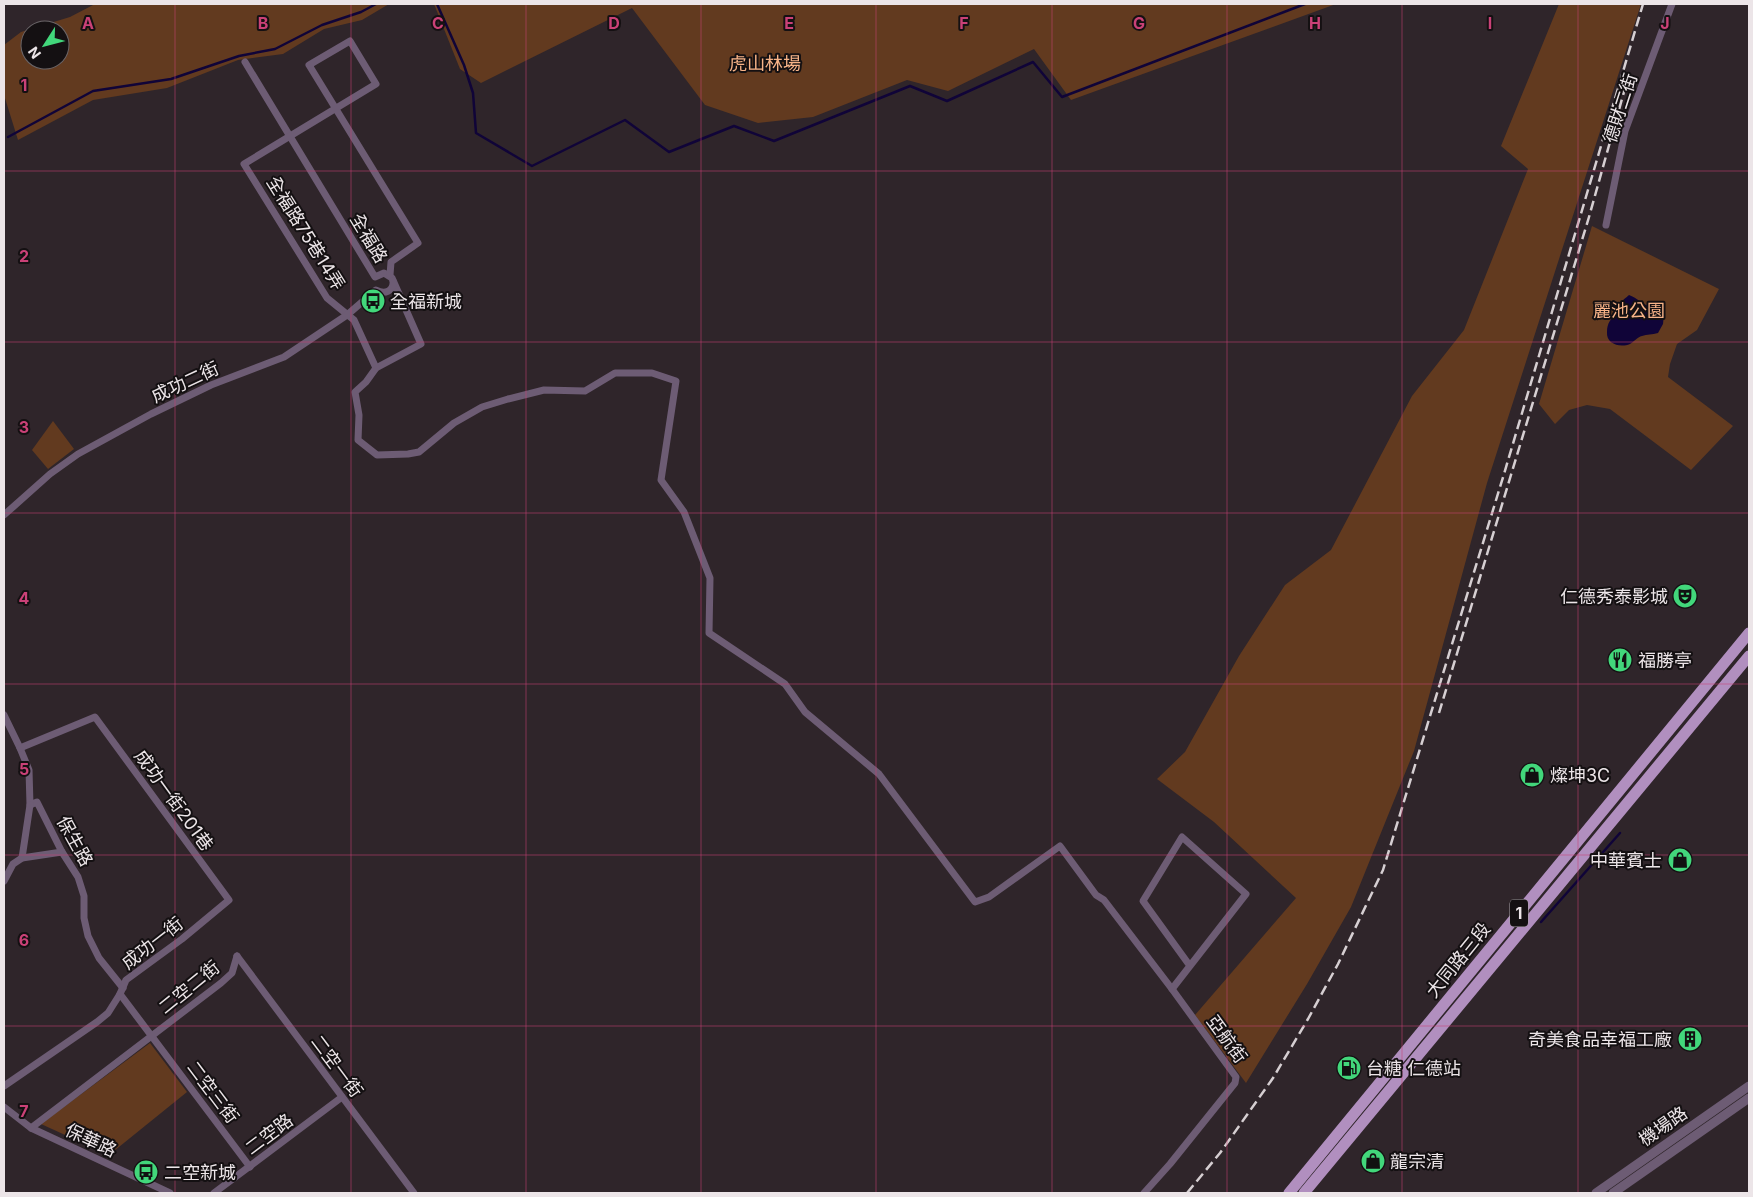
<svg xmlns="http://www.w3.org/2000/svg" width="1753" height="1197" font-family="Inter,'Noto Sans TC',sans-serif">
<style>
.green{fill:#623a1f;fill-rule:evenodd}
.water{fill:#100438}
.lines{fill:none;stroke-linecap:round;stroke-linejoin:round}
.stream{stroke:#100438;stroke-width:2.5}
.minor{stroke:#6d5c74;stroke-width:7}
.tertiary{stroke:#6d5c74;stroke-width:9}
.primary{stroke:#b18fbf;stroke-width:11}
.rail{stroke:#d6cfd2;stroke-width:2.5;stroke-dasharray:10 5;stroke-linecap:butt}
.grid{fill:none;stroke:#ca4177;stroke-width:1;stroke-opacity:0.55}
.labels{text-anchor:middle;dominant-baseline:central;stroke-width:4;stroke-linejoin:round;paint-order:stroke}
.shield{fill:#141012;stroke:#aba5a8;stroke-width:1}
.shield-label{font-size:16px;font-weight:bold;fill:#ece5e8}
.park-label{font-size:18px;fill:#f8b488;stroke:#141012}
.street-label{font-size:18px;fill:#ece5e8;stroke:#141012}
.poi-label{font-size:18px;fill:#ece5e8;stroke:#141012;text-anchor:start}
.grid-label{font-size:16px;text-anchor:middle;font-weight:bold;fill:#ca4177;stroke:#141012;stroke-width:4;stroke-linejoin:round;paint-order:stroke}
</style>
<rect width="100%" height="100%" fill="#2f252a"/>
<g class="green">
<path d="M95,4h294l-27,16 -38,9 -41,25 -45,6 -71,28 -74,12 -75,40 -14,-45v-50l17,-13 49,-15zM30,30h30v30h-30z"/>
<path d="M434,4h902l-265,96 -37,-51 -86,42 -41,-11 -94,37 -55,6 -53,-18 -73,-97 -151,75 -21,-14z"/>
<path d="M1559,4h82l-154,479 -73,268 -63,156 -44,77 -61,99 -51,-68 101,-117 -82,-76 -57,-43 28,-27 54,-96 46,-71 46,-35 81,-154 52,-66 64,-161 -27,-23z"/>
<path d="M1592,226l127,63 -22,41 -20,14 -7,20 -2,13 65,49 -42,44 -81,-61 -23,-4 -18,5 -14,14 -16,-20z"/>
<path d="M53,421l21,28 -26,20 -16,-19z"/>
<path d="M150,1043l37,49 -78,63 -68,-31z"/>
</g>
<path class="water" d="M1629,295c8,3 12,8 19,11 6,4 10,3 16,8l-1,10 -5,9c-6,2 -11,1 -16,3 -5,1 -8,6 -12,8 -10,4 -24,0 -23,-12 0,-9 4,-14 11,-19 -1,-9 4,-12 11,-18z"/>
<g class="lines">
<g class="stream">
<path d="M437,4l27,61 9,28 3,40 56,33 93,-46 44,32 65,-26 40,15 136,-55 37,15 86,-39 29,35 243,-93"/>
<path d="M8,137l85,-46 78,-12 68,-23 36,-7 47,-24 39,-13 15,-8"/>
<path d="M1541,922l79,-89"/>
</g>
<g class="minor">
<path d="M245,62l130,215 9,-4 8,5 29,66 -45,24 -10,14 -11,10 4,23 -1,25 19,15 31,-1 11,-2 35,-29 28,-16 26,-8 36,-9 41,1 30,-18h37l24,8 -15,99 23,32 26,66 -1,55 76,51 20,28 74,62 96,128 14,-5 71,-51 36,49 8,5 68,89 64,88 -1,6 -65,81 -26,29"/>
<path d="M1606,225l19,-94 47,-127"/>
<path d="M376,368l-22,-48 -27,-22 -83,-134 132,-80 -26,-43 -41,24 109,178 -27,19 -1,13"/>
<path d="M4,515l46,-41 28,-20 73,-40 60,-29 73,-28 63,-42 29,-25c9,5 18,1 17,-9"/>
<path d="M4,715l16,33 9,22 1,35 7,-3 25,50 16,25 6,19v22l4,18 11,22 24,30"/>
<path d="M22,858l8,-53"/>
<path d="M4,881l9,-17 9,-6 40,-6"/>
<path d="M237,956l177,237"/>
<path d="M1172,989l74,-95 -64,-57 -39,64 47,65"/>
<path d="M120,994l130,173"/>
<path d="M4,1086l93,-64 11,-9 12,-19 6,-14 56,-41 47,-39 -134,-183 -75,31"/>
<path d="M4,1107l27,21 139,65"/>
<path d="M31,1128l190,-145 11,-10 5,-17"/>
<path d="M214,1193l128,-96"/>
</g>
<g class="tertiary">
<path d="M1596,1193l153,-107"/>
<path d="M1613,1193l136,-95"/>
</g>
<g class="primary">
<path d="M1289,1193l460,-560"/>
<path d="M1304,1193l445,-537"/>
</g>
<g class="rail">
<path d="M1439,713l150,-496 38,-136"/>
<path d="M1187,1193l33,-40 53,-75 35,-59 30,-55 45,-94 121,-396 139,-470"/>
</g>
</g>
<path class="grid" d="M175,4v1189M351,4v1189M526,4v1189M701,4v1189M876,4v1189M1052,4v1189M1227,4v1189M1402,4v1189M1578,4v1189M4,171h1745M4,342h1745M4,513h1745M4,684h1745M4,855h1745M4,1026h1745"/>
<defs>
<symbol id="bus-disc" viewBox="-11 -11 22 22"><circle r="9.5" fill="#42d77b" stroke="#141012"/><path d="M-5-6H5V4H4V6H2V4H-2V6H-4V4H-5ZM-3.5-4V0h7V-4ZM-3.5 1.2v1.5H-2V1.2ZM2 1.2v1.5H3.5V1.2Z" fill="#111"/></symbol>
<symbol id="theatre-disc" viewBox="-11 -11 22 22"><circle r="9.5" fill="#42d77b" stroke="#141012"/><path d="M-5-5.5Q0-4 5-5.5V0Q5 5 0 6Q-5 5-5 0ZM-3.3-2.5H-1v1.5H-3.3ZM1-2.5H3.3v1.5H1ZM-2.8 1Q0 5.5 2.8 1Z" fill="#111"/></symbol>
<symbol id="restaurant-disc" viewBox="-11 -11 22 22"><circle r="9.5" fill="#42d77b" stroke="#141012"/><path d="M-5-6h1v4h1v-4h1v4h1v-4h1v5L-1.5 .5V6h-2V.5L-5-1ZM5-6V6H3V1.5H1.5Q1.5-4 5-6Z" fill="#111"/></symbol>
<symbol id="shop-disc" viewBox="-11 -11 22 22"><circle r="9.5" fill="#42d77b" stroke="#141012"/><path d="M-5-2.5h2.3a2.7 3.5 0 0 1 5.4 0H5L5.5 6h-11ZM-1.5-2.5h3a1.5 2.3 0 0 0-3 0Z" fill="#111"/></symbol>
<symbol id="building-disc" viewBox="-11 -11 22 22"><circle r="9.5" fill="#42d77b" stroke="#141012"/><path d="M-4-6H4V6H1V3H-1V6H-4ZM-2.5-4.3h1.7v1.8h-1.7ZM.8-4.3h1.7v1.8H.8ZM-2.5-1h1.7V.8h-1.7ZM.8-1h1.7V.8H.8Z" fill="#111"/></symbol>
<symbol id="fuel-disc" viewBox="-11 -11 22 22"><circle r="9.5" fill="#42d77b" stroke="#141012"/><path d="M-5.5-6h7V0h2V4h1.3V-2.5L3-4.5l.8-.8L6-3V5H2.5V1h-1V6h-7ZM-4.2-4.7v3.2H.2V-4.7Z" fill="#111"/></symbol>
</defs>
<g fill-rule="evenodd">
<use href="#bus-disc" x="359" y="287" width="28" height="28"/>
<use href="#theatre-disc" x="1671" y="582" width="28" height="28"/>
<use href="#restaurant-disc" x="1606" y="646" width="28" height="28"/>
<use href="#shop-disc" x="1518" y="761" width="28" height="28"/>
<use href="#shop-disc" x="1666" y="846" width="28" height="28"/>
<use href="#building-disc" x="1676" y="1025" width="28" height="28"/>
<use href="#fuel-disc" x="1335" y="1054" width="28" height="28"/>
<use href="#shop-disc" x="1359" y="1147" width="28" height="28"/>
<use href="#bus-disc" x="132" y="1158" width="28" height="28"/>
</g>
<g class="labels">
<rect class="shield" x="1510" y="899.5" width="18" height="27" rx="4"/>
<g class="shield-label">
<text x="1519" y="913">1</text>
</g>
<g class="park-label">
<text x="765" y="63">虎山林場</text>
<text x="1629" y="310">麗池公園</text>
</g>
<g class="street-label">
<text transform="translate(1620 108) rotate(-72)">德財二街</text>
<text transform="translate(306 233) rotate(58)">全福路75巷14弄</text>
<text transform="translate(369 238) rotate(59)">全福路</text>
<text transform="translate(185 382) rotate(-25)">成功二街</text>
<text transform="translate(174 800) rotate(54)">成功一街201巷</text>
<text transform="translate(75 841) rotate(61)">保生路</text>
<text transform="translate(152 943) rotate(-38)">成功一街</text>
<text transform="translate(1458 960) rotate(-51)">大同路三段</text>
<text transform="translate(189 987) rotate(-39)">二空二街</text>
<text transform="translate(1227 1039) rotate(54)">亞航街</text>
<text transform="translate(337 1066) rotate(53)">二空一街</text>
<text transform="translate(213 1092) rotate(53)">二空三街</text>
<text transform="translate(1663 1126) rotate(-35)">機場路</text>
<text transform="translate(269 1134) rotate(-37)">二空路</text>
<text transform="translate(91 1140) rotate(25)">保華路</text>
</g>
<g class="poi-label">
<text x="390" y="301">全福新城</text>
<text x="1668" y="596" text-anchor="end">仁德秀泰影城</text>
<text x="1638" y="660">福勝亭</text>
<text x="1550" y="775">燦坤3C</text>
<text x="1662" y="860" text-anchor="end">中華賓士</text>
<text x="1672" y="1039" text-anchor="end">奇美食品幸福工廠</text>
<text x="1366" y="1068">台糖 仁德站</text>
<text x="1390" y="1161">龍宗清</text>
<text x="164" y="1172">二空新城</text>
</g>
</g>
<g class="grid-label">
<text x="88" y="29">A</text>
<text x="263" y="29">B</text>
<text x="438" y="29">C</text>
<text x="614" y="29">D</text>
<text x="789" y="29">E</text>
<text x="964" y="29">F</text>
<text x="1139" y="29">G</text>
<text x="1315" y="29">H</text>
<text x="1490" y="29">I</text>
<text x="1665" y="29">J</text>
<text x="24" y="91">1</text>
<text x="24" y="262">2</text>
<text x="24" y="433">3</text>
<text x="24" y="604">4</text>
<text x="24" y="775">5</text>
<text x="24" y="946">6</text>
<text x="24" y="1117">7</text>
</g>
<rect width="1753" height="1197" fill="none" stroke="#ece5e8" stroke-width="10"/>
<g transform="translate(45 45) rotate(234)"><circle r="24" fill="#141012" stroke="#6a6568"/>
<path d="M0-4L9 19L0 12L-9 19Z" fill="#42d77b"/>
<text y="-8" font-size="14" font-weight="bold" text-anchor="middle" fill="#ece5e8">N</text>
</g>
</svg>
